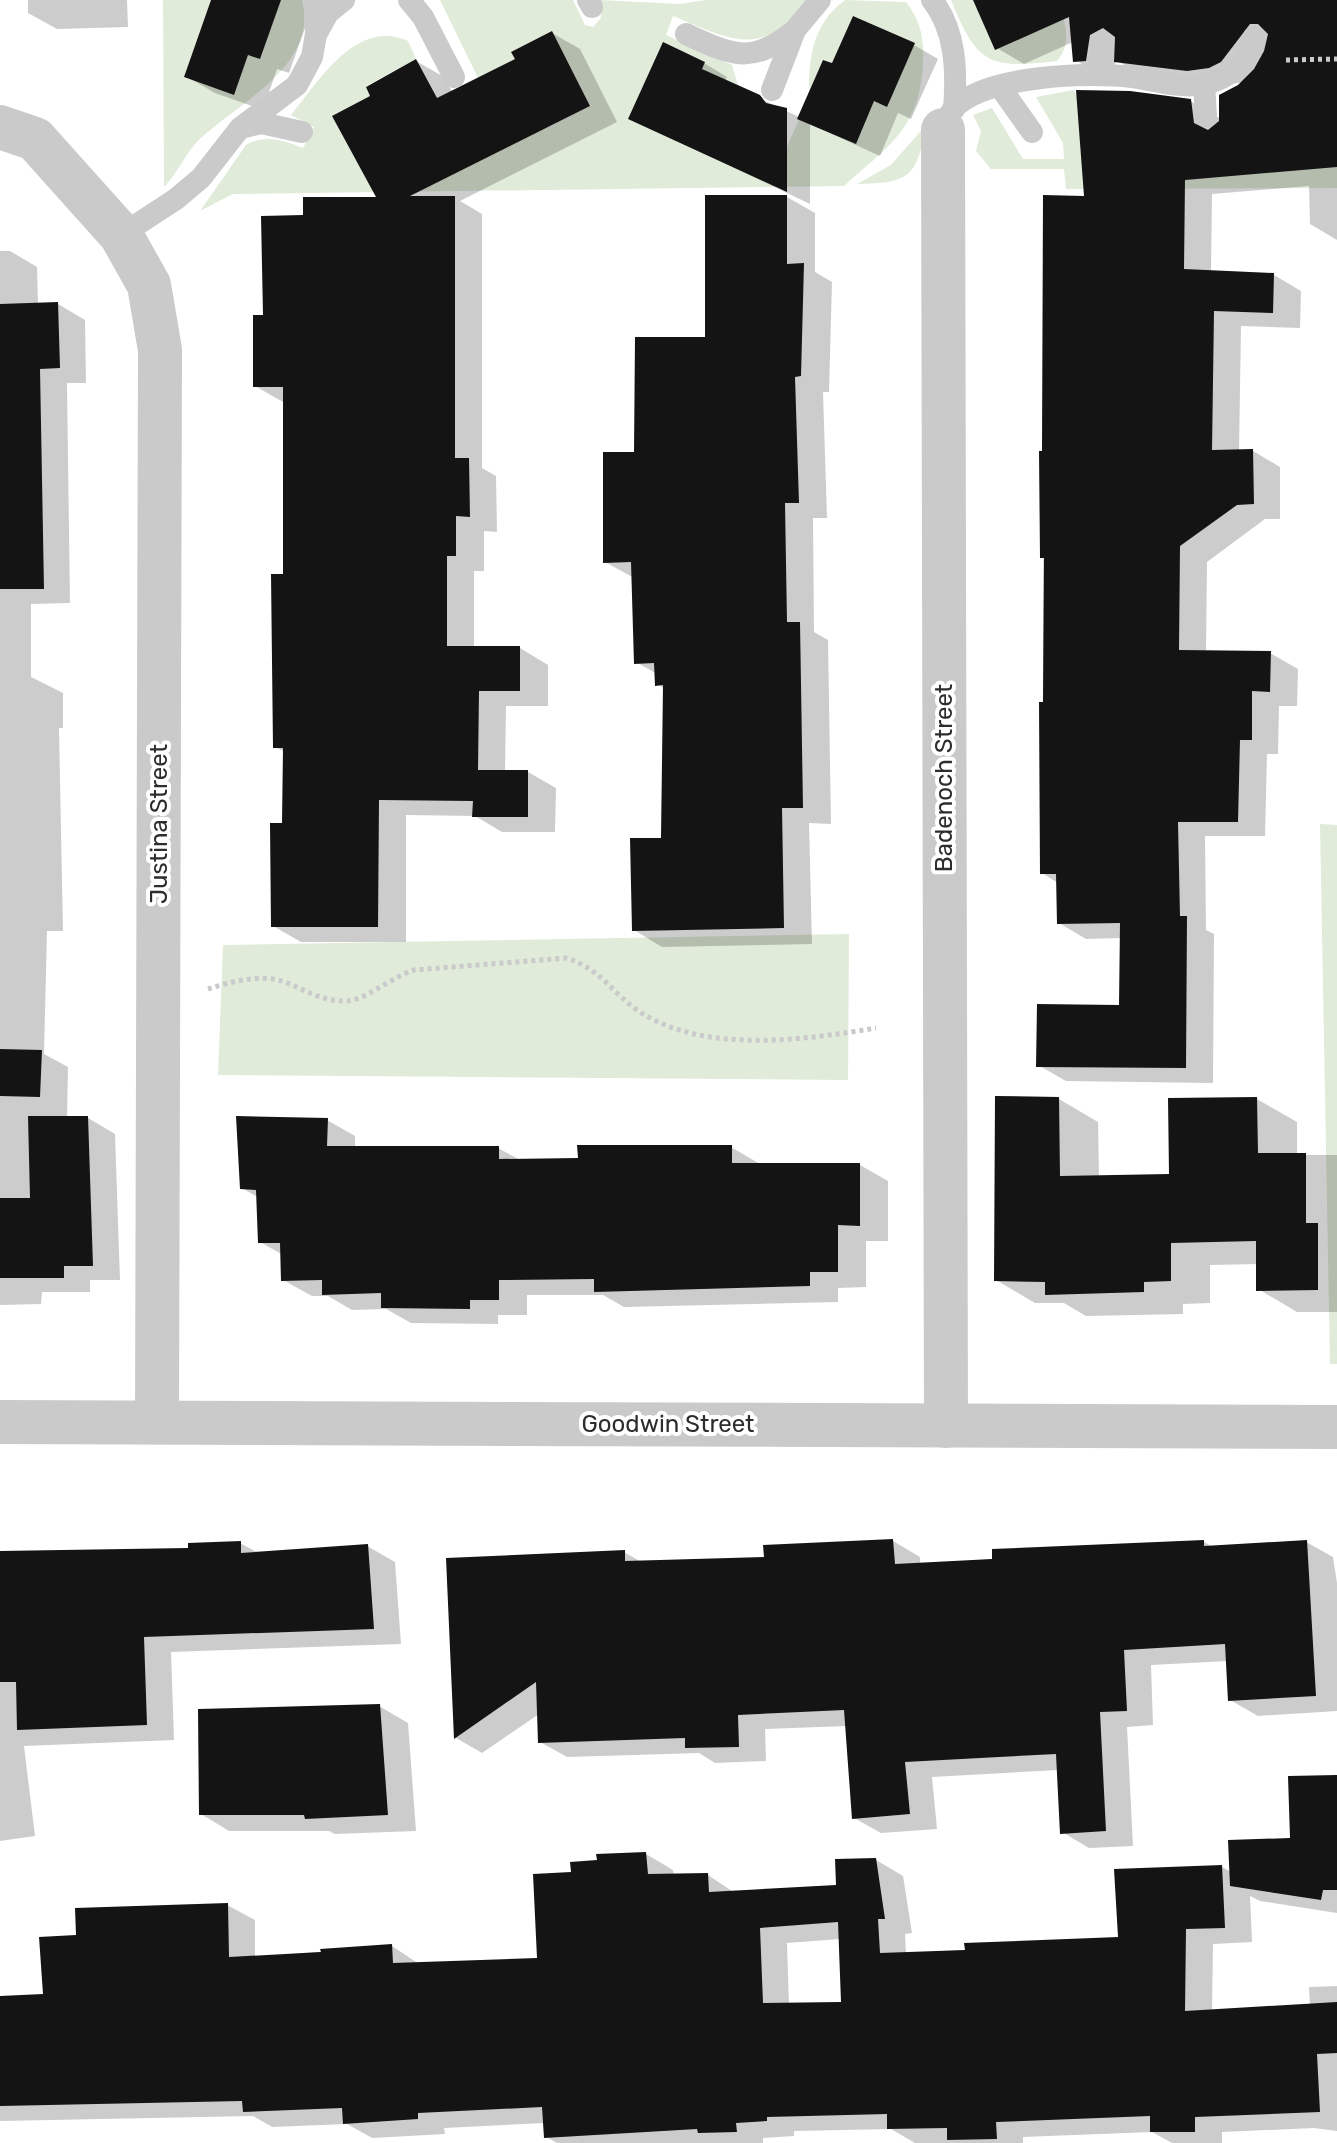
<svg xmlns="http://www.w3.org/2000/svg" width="1337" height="2143" font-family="Rubik,sans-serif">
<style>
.green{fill:#e1ebd9}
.shadow{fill:#0003;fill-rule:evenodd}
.building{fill:#141414;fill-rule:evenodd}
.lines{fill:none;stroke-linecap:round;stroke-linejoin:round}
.path{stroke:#cacaca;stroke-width:5;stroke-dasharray:4 4;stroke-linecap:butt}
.lane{stroke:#cacaca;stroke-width:22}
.street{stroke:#cacaca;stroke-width:44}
.labels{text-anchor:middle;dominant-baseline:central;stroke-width:8;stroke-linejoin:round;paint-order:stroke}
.street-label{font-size:24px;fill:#2d2d2d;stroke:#fff}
</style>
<rect width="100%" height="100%" fill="#fff"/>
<g class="green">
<path d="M163,0h48l-27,77 50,18 14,-40 12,3 21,-58h21c17,63 -60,101 -100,137 -16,14 -23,35 -38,50z"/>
<path d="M440,0h133l12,25 8,2 8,-9 -1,-18 80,4 26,-4h100c-42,60 -75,40 -133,16l-7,19 66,30 6,20 -36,-16 2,-8 -41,-18 115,124 21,-47 75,-19 13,6 27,-64 -61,-27 -21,47 -9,-3 -14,31c0,-37 5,-68 36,-91l61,2c14,18 18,35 17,58 -2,67 -32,84 -79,126l-611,8 -33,17 46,-66c18,-11 37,-5 57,3l11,-21 -23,-12c28,-34 65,-97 117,-74l8,18 -50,27 4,10 -38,20 26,48 191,-37 41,-21 -38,-75 -41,21 4,7 -37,19z"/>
<path d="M951,0h108c5,21 14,43 -2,61 -69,8 -80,3 -106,-61z"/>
<path d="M1074,90l3,7 260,70v21l-271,1 -2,-20h-73l-15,-18 5,-20 -8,-16 19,-7 31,51h41l-1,-16 -27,-46z"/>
<path d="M926,125c-9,52 -16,58 -69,59l34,-19z"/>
<path d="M1320,824l17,1v539h-7z"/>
<path d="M849,934l-1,146 -630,-5 5,-130z"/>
</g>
<g class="shadow">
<path d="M28,0h99l1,27 -71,2 -29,-16z"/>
<path d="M213,0h102l-26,73 -12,-4 -14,41 -48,-17 -28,-16z"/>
<path d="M975,0h362v240l-27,-16 -1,-38 -97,8 -1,79 63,2 27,16 -1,37 -59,-2 -2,126 14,-1 27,16v52h-15l-58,43 -1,90 64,1 28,16 -1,37h-18l-1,48h-11l-2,82h-60l1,94 8,4 -1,149 -147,-2 -28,-16 83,-58 1,-69 -36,1 -27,-16 -1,-40 -16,-10 2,-420 42,-255 104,-97 31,18 26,-37 -32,4 -71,-10 -28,-16 -3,16h-10l-28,-16 -2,-18 -49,22 -27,-16z"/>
<path d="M552,33l28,16 37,73 -157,79 22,13v254l14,8 1,56 -13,-1v40h-10v77h46l28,17v41h-42l-1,66h23l28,16 -1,44h-53l-27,-16 -69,-1v127h-105l-28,-16 11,-101 1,-73 -10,-5 10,-171 -2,-174 -28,-16 10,-69 40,-100 74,-18 -6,-102 43,-36 28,16 9,16 64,-33z"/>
<path d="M914,45l24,14 -27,60 -13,-6 -18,43 -70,-32v80l-179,-86 73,-55 23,14 -2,5 74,35 34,-51z"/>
<path d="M787,197l28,16v59l17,10 -3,110h-6l4,126h-14l1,114 14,8 3,184 -22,-1 3,121 -150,3 -28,-17 29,-90 2,-151 -8,-5v-10l-21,-12 -2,-84 -29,-16 31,-108 71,-115z"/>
<path d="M0,251h10l27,16 1,38 20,-1 27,16 1,63h-19l3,220 -39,1v73l32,16v35h-4l4,203h-16l-3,123 24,13 -1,51h21l27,16 5,146h-30v12h-48l-1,12 -41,1z"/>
<path d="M1059,1099l39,23 1,55 72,-1 86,-77 40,23v33h40v157h-40l-39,-23v-25l-48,1v38l-27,1v10l-97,2 -22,-13h-29l-39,-23z"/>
<path d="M327,1120l28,16v12h143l22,12h60l151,-13 29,17 100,1 28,16v60h-22v46l-28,1v14l-214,5 -21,-12h-76v20h-29v9l-87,-1 -25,-14 -34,1 -24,-14h-16l-29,-16v-25l-23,-13 -1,-44 -17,-10z"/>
<path d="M893,1541l27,16v8l284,-23 9,5 93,-5 27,15 4,26v128l-79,5 -28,-16 -2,-39 -77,4 2,60 -26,2 6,119 -44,2 -27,-16 -4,-62 -126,7 5,52 -56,4 -27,-15 -7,-92 -82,3 1,32 -51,2 -16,-10 -132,4 -27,-15 -1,-28 -57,39 -26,-15 -8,-178 176,-8 19,11 123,-4z"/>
<path d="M240,1543l20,11 107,-8 28,16 6,82 -230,8 3,88 -150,6 11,90 -35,5v-288l190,-4z"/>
<path d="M379,1706l29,17 8,108 -81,3 -6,-3h-100l-28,-17z"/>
<path d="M1337,1780v133l-77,-12 -10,-5 2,46 -39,2 -1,68 98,-6 -1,-19 28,-1v145l-23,-3 -92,4v11h-50l-20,-11 -129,5v6h-108l-24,-14 -97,2v5l-31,2v5h-206l-11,-6 -1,-14 -101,5 1,6 -73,4 -25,-14 -75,3 -19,-11 -253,5v-123l45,-2 33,-59 149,-32 28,15v37l137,-11 27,18 120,-4 34,-86 73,-20 27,16 1,5h34l27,18 103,-6 38,-27 27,16 9,57 -7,1 1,20 214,-15 102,-72 9,5 61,-32zM840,1939l3,65 -54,1 -2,-62z"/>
</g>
<g class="building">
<path d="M211,0h70l-21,59 -12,-4 -14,40 -50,-18z"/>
<path d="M973,0h364v167l-152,13 -1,89 90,4 -1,40 -59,-2 -2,139 41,-1 1,55 -17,1 -57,41 -1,104 92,1 -1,41 -18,-1v49h-12l-2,82h-60l2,94h7l-1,152 -150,-1 1,-63 82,1 1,-82 -63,1 -1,-50h-16l-1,-172h4l1,-144h-4l-1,-107h3l1,-256 41,1 -8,-106 54,1 61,8 3,24 14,7 11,-9v-26l19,-10 16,-16 10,-18 4,-17 -10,-10h-8l-29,38 -12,6 -22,3 -73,-9 1,-25 -12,-9 -13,7 -4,26 -13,1 -4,-45 -74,33z"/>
<path d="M853,16l62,27 -28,64 -13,-6 -18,43 -59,-25 26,-59 9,3z"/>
<path d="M552,31l38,75 -180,90h45v262h14l1,59 -14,-1v40h-9v90h73v45h-41l-1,79h50v47h-56l1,-16 -94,-1 -1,127h-107l-1,-104h12l1,-75h-10l-2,-174h12v-187h-30v-72h10l-2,-99 42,-1v-18h73l-44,-81 38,-20 -4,-9 50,-28 21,39 78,-39 -4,-7z"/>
<path d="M663,42l42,20 -3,7 58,26 6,8 21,5v84l-159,-73z"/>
<path d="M705,195h82v69l17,-1 -3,113 -6,1 4,126h-14l2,119h13l3,186h-21l2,120 -152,3 -2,-93h31l2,-153 -8,1 -1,-23 -20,1 -3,-102 -28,1v-111h31l1,-115h70z"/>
<path d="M58,302l2,66 -20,1 4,220h-44v-285z"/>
<path d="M0,1049l42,1 -2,47 -40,-1z"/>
<path d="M995,1096l64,1 1,79 109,-2 -1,-76 89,-1 1,56h48v70h12v67l-62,1v-50l-85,2v38l-27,1v10l-99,3v-13l-51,-1z"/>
<path d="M28,1116h60l5,150h-29v12h-64v-80h30z"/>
<path d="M236,1116l92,2 -1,28h172v13l79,-1 -1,-13h155v18h128v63l-22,-1v47h-28v14l-216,6v-13l-95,1v20h-29v9l-89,-1v-15l-59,2v-15l-41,1 -1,-38h-22l-2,-53 -16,-1z"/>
<path d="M893,1539l2,25 97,-5v-10l212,-9v6l103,-6 9,156 -88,5 -3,-57 -101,6 3,61 -27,1 6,119 -46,3 -4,-80 -151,8 5,52 -58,5 -8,-109 -106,5 1,32 -54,1v-10l-147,5 -2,-61 -82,57 -8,-181 179,-8v11l139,-4 -1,-12z"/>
<path d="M241,1541v12l127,-9 6,85 -230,8 3,88 -130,5 -1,-48h-16v-131l188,-3v-5z"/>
<path d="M380,1704l8,111 -83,4 -1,-4h-105l-1,-106z"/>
<path d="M1337,1775v115h-14l-2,10 -91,-14 -2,-46 62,-2 -2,-62z"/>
<path d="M646,1852l2,22 60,-1 1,19 127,-7 -1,-26 41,-1 9,61h-7l2,34 85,-3 -1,-7 154,-6 -4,-68 108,-4 3,63 -39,1 -1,82 152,-9v51l-20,1 3,58 -125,5v15h-45v-16l-154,6 1,17 -50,1v-12l-60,1v-15l-120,3v4l-31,2 1,9 -39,1 -1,-4 -153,9 -2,-31 -124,6v6l-75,5 -1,-16 -99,4 -1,-11 -242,5v-110l43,-2 -4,-57 37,-2 -1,-27 153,-5 1,54 92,-5 -1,-3 72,-5 1,19 144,-5 -4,-84 38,-2 -1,-10 27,-2 -1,-6zM838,1922l3,80 -78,1 -3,-75z"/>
</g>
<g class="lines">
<g class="path">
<path d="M1286,60l51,-1"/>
<path d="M208,989c22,-7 51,-15 74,-8 22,8 40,21 65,20 18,-1 45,-24 67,-31l153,-12c37,13 44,35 73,54 65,42 164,28 236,16"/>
</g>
<g class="lane">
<path d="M409,0l14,17 31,60"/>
<path d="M588,0l4,7"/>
<path d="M932,0c24,30 25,72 22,109"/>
<path d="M317,33l11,-20 16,-13"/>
<path d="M686,34c48,22 65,31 109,-4"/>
<path d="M1099,74l3,-32"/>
<path d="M1204,84l2,32"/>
<path d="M1000,87l32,45"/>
<path d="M772,90l23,-60 25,-30"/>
<path d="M241,128l20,-5 41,9"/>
<path d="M943,130c3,-7 6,-16 11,-22 33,-33 134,-36 178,-31 23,3 49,12 72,7 24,-4 46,-23 50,-47"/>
<path d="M121,235l55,-36 25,-21 39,-50 57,-43 15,-28 4,-23 -1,-34"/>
</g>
<g class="street">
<path d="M0,127l35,12 86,96 28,50 11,65 -3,1071"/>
<path d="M943,130l3,1296"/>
<path d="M0,1422l1337,5"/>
</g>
</g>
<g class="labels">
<g class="street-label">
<text transform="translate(944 778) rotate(-90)">Badenoch Street</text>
<text transform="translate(159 824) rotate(-90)">Justina Street</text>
<text x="668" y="1424">Goodwin Street</text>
</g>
</g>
</svg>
